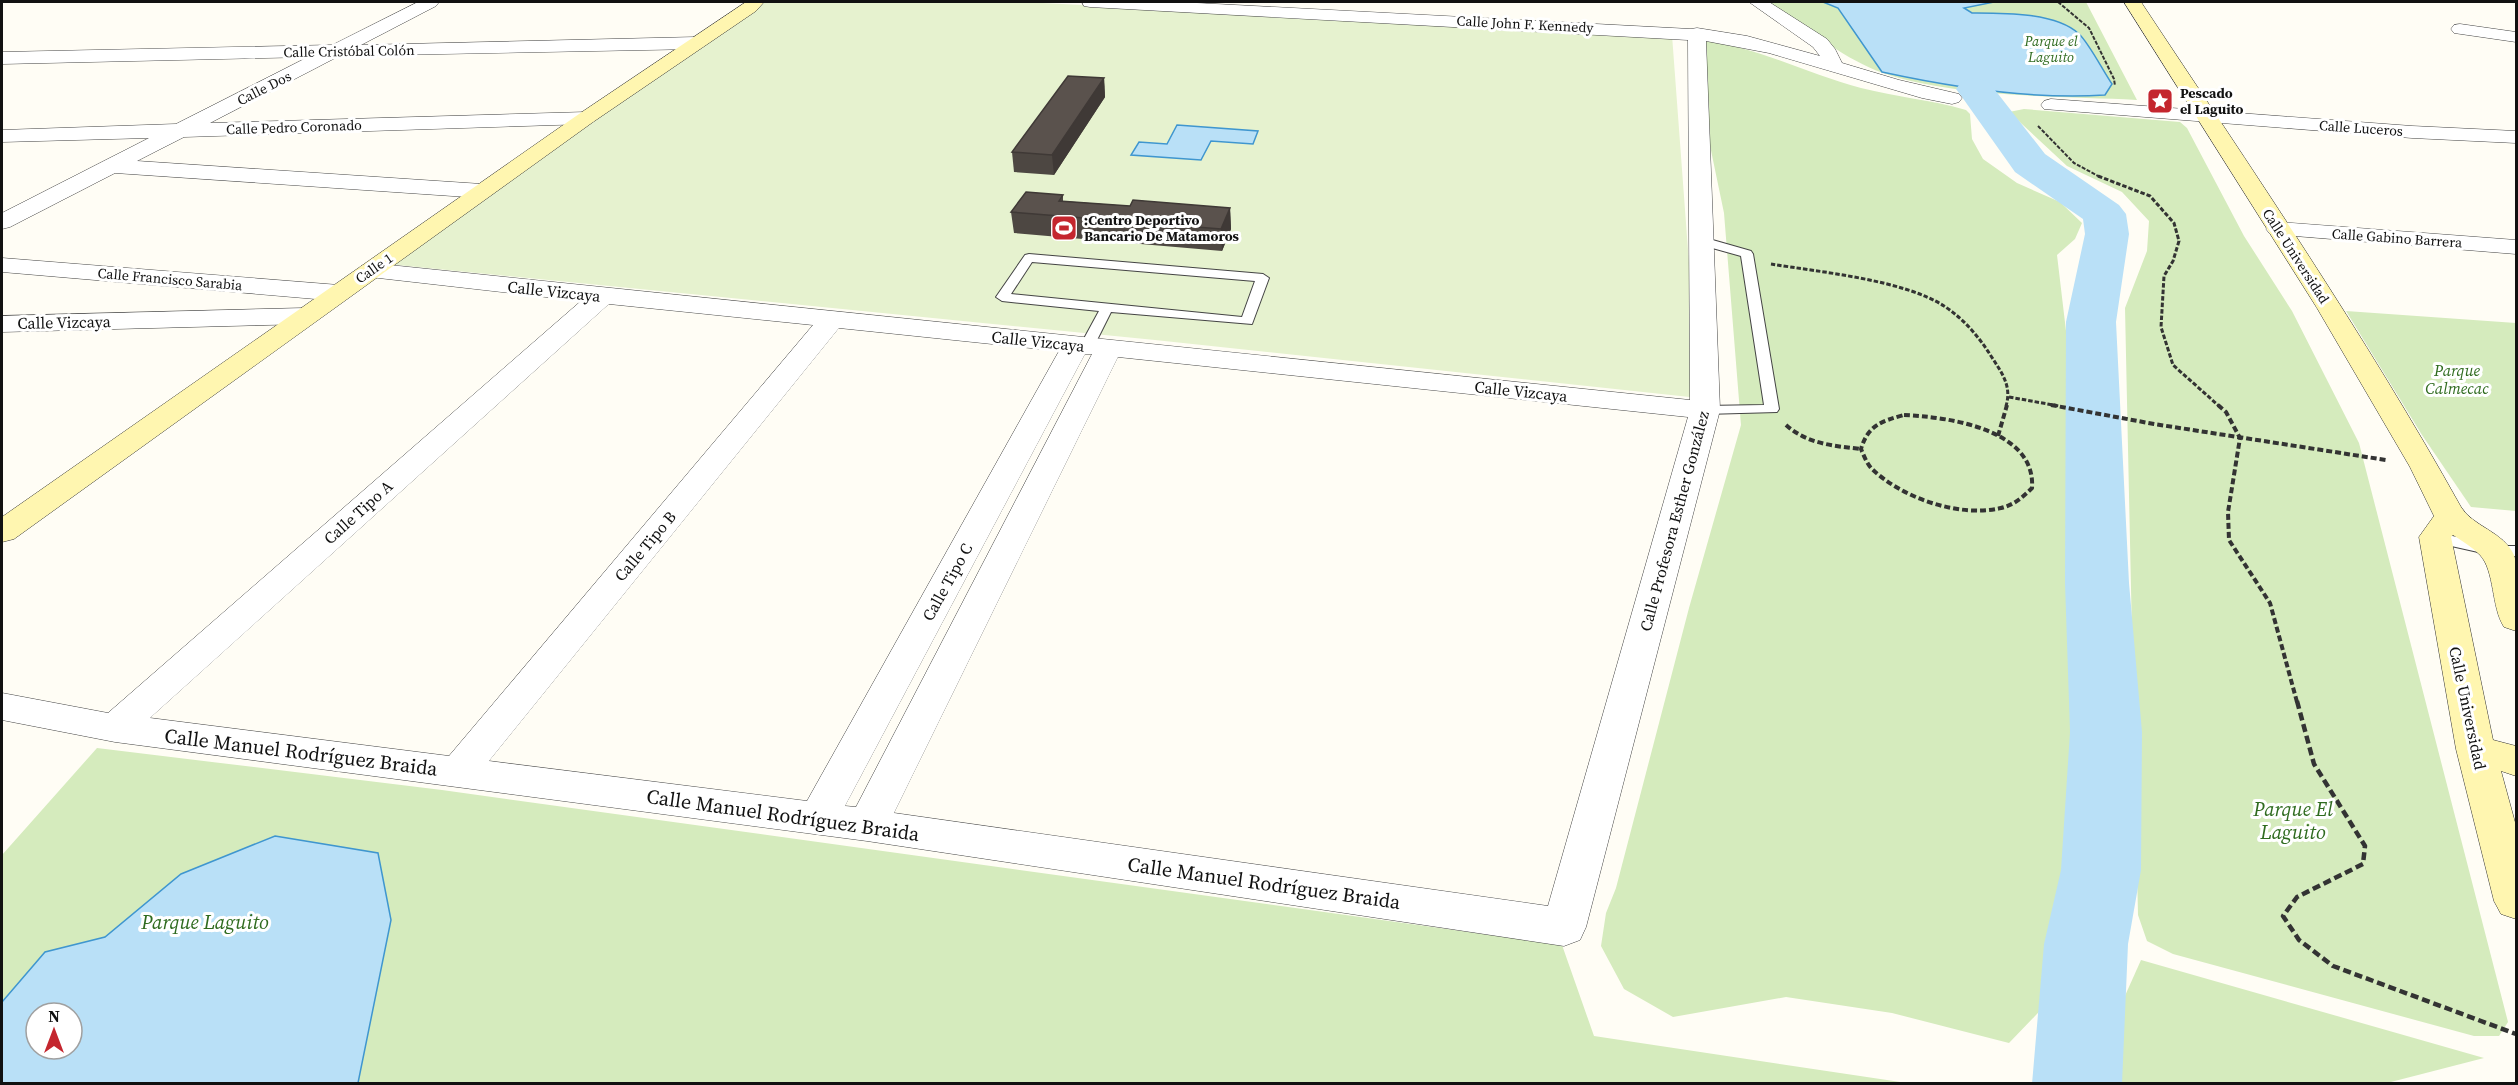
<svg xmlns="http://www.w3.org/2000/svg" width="2518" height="1085" font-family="'Source Serif 4',serif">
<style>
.green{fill:#d5ebbd;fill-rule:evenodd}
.pitch{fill:#e6f2cf}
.water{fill:#b9e0f7;stroke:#3f96cf;stroke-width:1.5;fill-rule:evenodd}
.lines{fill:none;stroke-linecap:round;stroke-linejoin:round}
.river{fill:#b9e0f7;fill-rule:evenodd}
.lane-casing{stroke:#444;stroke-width:2}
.street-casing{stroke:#444;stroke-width:1}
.secondary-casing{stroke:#333;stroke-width:1}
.path-far3{stroke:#333;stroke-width:2;stroke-dasharray:4 1.5;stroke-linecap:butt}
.path-far2{stroke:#333;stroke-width:3;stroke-dasharray:4.5 2;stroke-linecap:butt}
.path-far1{stroke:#333;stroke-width:4;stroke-dasharray:6 3;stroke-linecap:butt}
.path{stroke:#333;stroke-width:4.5;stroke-dasharray:8 4;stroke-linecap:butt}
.lane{fill:#fff;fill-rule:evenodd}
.street{fill:#fff;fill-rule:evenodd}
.secondary{fill:#fff6b0;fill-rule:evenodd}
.wall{fill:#4d4742}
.shaded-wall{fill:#3f3936}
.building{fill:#5a524d;stroke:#3f3936;stroke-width:1.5}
.labels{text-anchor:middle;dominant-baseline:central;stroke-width:6;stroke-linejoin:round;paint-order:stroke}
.far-street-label{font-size:14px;fill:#111;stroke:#fff}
.far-park-label{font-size:14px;font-style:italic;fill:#2f6b1f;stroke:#fff}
.far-poi-label{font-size:14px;font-weight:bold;fill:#111;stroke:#fff;text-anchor:start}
.street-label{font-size:16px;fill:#111;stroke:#fff}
.park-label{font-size:16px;font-style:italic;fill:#2f6b1f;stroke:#fff}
.near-street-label{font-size:20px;fill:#111;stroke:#fff}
.near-park-label{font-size:20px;font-style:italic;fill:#2f6b1f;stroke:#fff}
</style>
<rect width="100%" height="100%" fill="#fffdf5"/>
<g class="green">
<path d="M1767,2h319l51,98c-78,-4 -180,-2 -254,-27 -40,-14 -80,-48 -116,-71z"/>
<path d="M1702,40c56,7 105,34 159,48 35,9 71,12 105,22l4,4 2,25 11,20 34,24 43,19 22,21 -7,16 -18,16 23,194 -10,83 -2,92 10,100 12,82 -27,181 -54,56 -117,-30 -106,-16 -113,20 -49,-28 -23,-43 5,-33 10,-25 73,-280 52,-183 -17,-212 -16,-77z"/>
<path d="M2024,109l156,13 7,6 57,108 48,75 67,132 149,579 -9,14h-25l-301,-82 -26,-13 -9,-26 -13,-607 22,-57 2,-30 -27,-29 -55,-26 -58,-54z"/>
<path d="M2346,311l170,12v188l-45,-4 -49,-72z"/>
<path d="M97,748l345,42 1120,155 32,91 313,47 -1905,1v-229zM36,1013h36v36h-36z"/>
<path d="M2141,960l343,98 -97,25h-301z"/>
</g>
<path class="pitch" d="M765,2h258l649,33 27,363 -544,-58 -768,-76z"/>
<g class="water">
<path d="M1823,2h171l-30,6 8,5c29,0 84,-1 107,21 10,9 24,37 33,50l-7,11c-71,5 -154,-8 -223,-23l-44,-64z"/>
<path d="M1177,125l81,6 -5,13 -42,-3 -10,19 -70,-5 8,-13 28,2z"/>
<path d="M275,836l103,17 13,67 -33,163h-356v-81l43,-50 60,-15 76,-63zM36,1013h36v36h-36z"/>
</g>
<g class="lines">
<path class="river" d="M1975,78l13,3 57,73 74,51 7,9 3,20 -13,88 13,261 13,149 -1,138 -13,74 -6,140h-90l12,-140 17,-74 9,-138 -5,-149 1,-261 19,-88 -2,-15 -68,-47 -53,-75 -6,-8 6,-8z"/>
<defs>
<g id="lane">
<path d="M1702,237l49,14 2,3 26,155 -2,3 -72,2 -7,-4 7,-4 59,-1 -23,-149 -43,-12 -2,-3z"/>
<path d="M1029,254l234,20 6,4 -17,46 -141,-12 -17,34 -7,4 -7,-4 19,-35 -97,-10 -6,-4 29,-42zM1032,262l223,19 -13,36 -231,-23z"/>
<path d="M2435,532l61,14h20v10h-20l-67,-15 -2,-4 2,-4z"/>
</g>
<g id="street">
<path d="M418,2h21l-3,4 -75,39 335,-8 7,2 2,4 -2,4 -7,2 -357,7 -129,67 376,-11 7,2 3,4 -3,4 -7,2 -402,13 -47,24 345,23 8,2 3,5 -3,5 -8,2 -367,-25 -105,54 -8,2v-16l147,-75 -147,4v-12l174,-6 132,-67 -306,7v-12l330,-7z"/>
<path d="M1082,2h96l513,27 6,-1 50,8 73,20 -7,-9 -64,-45h20l58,37 8,10 7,14 57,17 60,14 3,4 -3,4 -7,2 -30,-6 -153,-45 -63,-12 14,369 -134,517 -6,13 -16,6 -697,-105 -752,-99 -113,-22v-27l106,20 473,-412 -220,-25 -4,-5 4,-5 9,-3 1320,137 -2,-360 -598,-33 -6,-1zM609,304l204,21 -364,431 -299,-38zM839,328l220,23 -252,450 -318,-40zM1085,354h7l-236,453 -11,-1zM1118,357l570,60 -140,489 -654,-93z"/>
<path d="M2460,24l56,8v10l-62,-9 -3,-4 3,-4z"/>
<path d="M2051,99l361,27 104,5v12l-104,-5 -368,-29 -3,-4 3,-4z"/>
<path d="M2278,222l238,18v14l-246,-20 -4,-5 4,-5z"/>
<path d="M2,258l337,27 9,3 4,5 -4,5 -9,3 -337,-29z"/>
<path d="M306,308l9,2 4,6 -4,6 -9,2 -304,8v-16z"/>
</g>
<g id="secondary">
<path d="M746,2h18l-8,9 -163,111 -579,417 -12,3v-25l577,-403z"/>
<path d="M2124,2h17c110,166 223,331 320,505 11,19 43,25 53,48 4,11 4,62 2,76l-12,-4c-13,-20 -9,-56 -24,-72 -8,-8 -18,-14 -27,-20l-2,2 42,203 23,6v30l-15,-5 15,55v93l-15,-5 -7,-13 -38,-152 -37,-212 15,-21 -24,-49 -93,-159z"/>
</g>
</defs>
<use href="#lane" class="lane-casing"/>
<use href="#street" class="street-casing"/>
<use href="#secondary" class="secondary-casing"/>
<g class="path-far3">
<path d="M2058,2l31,26 25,51 1,7"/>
<path d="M2038,126l36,37 26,14"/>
</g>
<g class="path-far2">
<path d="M2098,176l52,20 24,27 5,18 -6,20 -9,15 -3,51 12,38 46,41"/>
<path d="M1771,264c49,8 133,16 173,42 20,13 35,31 47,50 11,17 21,30 15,50"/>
<path d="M2009,397l50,9"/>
</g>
<g class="path-far1">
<path d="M2051,405l103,19 232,36"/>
<path d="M2218,405l8,7 14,26 -12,74 1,28 41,63 27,99"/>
<path d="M1904,415c44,2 132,14 128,73 -9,9 -18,17 -31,20 -41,10 -99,-10 -129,-39 -5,-5 -8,-13 -11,-20 7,-24 21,-28 43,-34z"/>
<path d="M1786,425c21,19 48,21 75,24"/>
<path d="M1998,436l9,-31"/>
</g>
<path class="path" d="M2297,701l17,63 51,82 -2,18 -66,33 -14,19 16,24 34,26 183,68"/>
<use href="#lane" class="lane"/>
<use href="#street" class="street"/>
<use href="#secondary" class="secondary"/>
</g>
<g class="wall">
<path d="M1104,78l1,19 -51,78 -40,-3 -2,-20z"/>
<path d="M1063,195v6l67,5 100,2 1,21 -9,22 -208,-18 -3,-21z"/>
</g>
<g class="shaded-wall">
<path d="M1104,78l1,19 -51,78 -2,-20z"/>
<path d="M1230,208l1,21 -9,22 -1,-22z"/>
</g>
<g class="building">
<path d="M1068,76l36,2 -52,77 -40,-3z"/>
<path d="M1026,192l37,3 -4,6 71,5 3,-6 97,8 -9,21 -210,-17z"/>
</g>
<defs>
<symbol id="sight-square" viewBox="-11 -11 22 22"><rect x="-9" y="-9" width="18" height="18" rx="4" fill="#c4262e" stroke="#fff"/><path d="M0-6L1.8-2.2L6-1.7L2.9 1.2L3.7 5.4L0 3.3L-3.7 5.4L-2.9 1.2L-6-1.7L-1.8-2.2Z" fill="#fff"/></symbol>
<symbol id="stadium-square" viewBox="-11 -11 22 22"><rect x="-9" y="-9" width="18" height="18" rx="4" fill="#c4262e" stroke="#fff"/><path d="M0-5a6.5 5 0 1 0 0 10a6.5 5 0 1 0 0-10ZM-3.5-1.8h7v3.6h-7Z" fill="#fff"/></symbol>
</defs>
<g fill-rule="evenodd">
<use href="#sight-square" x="2145" y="86" width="30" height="30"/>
<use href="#stadium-square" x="1049" y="213" width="30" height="30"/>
</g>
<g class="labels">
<g class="far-street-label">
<text transform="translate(1525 24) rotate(3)">Calle John F. Kennedy</text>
<text transform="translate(349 51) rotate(-1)">Calle Cristóbal Colón</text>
<text transform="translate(264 88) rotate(-27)">Calle Dos</text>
<text transform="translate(294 127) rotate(-2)">Calle Pedro Coronado</text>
<text transform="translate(2361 128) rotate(4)">Calle Luceros</text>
<text transform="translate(2397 238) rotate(4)">Calle Gabino Barrera</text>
<text transform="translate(2296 256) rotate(57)">Calle Universidad</text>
<text transform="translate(374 268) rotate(-35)">Calle 1</text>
<text transform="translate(170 279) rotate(5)">Calle Francisco Sarabia</text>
</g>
<g class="far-park-label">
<text x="2051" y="41">Parque el<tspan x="2051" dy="16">Laguito</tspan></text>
</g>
<g class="far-poi-label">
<text x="2180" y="93">Pescado<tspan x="2180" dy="16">el Laguito</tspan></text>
<text x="1084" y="220">:Centro Deportivo<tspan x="1084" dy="16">Bancario De Matamoros</tspan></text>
</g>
<g class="street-label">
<text transform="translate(554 291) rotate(6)">Calle Vizcaya</text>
<text transform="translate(64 322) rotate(-1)">Calle Vizcaya</text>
<text transform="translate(1038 341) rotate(6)">Calle Vizcaya</text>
<text transform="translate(1521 391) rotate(6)">Calle Vizcaya</text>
<text transform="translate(358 512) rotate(-42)">Calle Tipo A</text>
<text transform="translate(1674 521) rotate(-75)">Calle Profesora Esther González</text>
<text transform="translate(645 546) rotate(-50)">Calle Tipo B</text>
<text transform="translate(947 582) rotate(-61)">Calle Tipo C</text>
<text transform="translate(2468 708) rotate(78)">Calle Universidad</text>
</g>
<g class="park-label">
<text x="2457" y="370">Parque<tspan x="2457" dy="18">Calmecac</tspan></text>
</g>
<g class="near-street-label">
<text transform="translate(301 752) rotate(7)">Calle Manuel Rodríguez Braida</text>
<text transform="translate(783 815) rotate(8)">Calle Manuel Rodríguez Braida</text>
<text transform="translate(1264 883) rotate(8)">Calle Manuel Rodríguez Braida</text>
</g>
<g class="near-park-label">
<text x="2293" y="809">Parque El<tspan x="2293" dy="23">Laguito</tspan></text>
<text x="205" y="922">Parque Laguito</text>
</g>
</g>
<rect width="2518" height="1085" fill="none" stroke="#111111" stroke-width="6"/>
<g transform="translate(54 1031)"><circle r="28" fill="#ffffff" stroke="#a0a0a0" stroke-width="1.5"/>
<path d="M0-4.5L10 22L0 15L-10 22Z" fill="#c4262e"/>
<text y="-9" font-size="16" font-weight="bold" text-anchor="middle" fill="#111111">N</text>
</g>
</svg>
